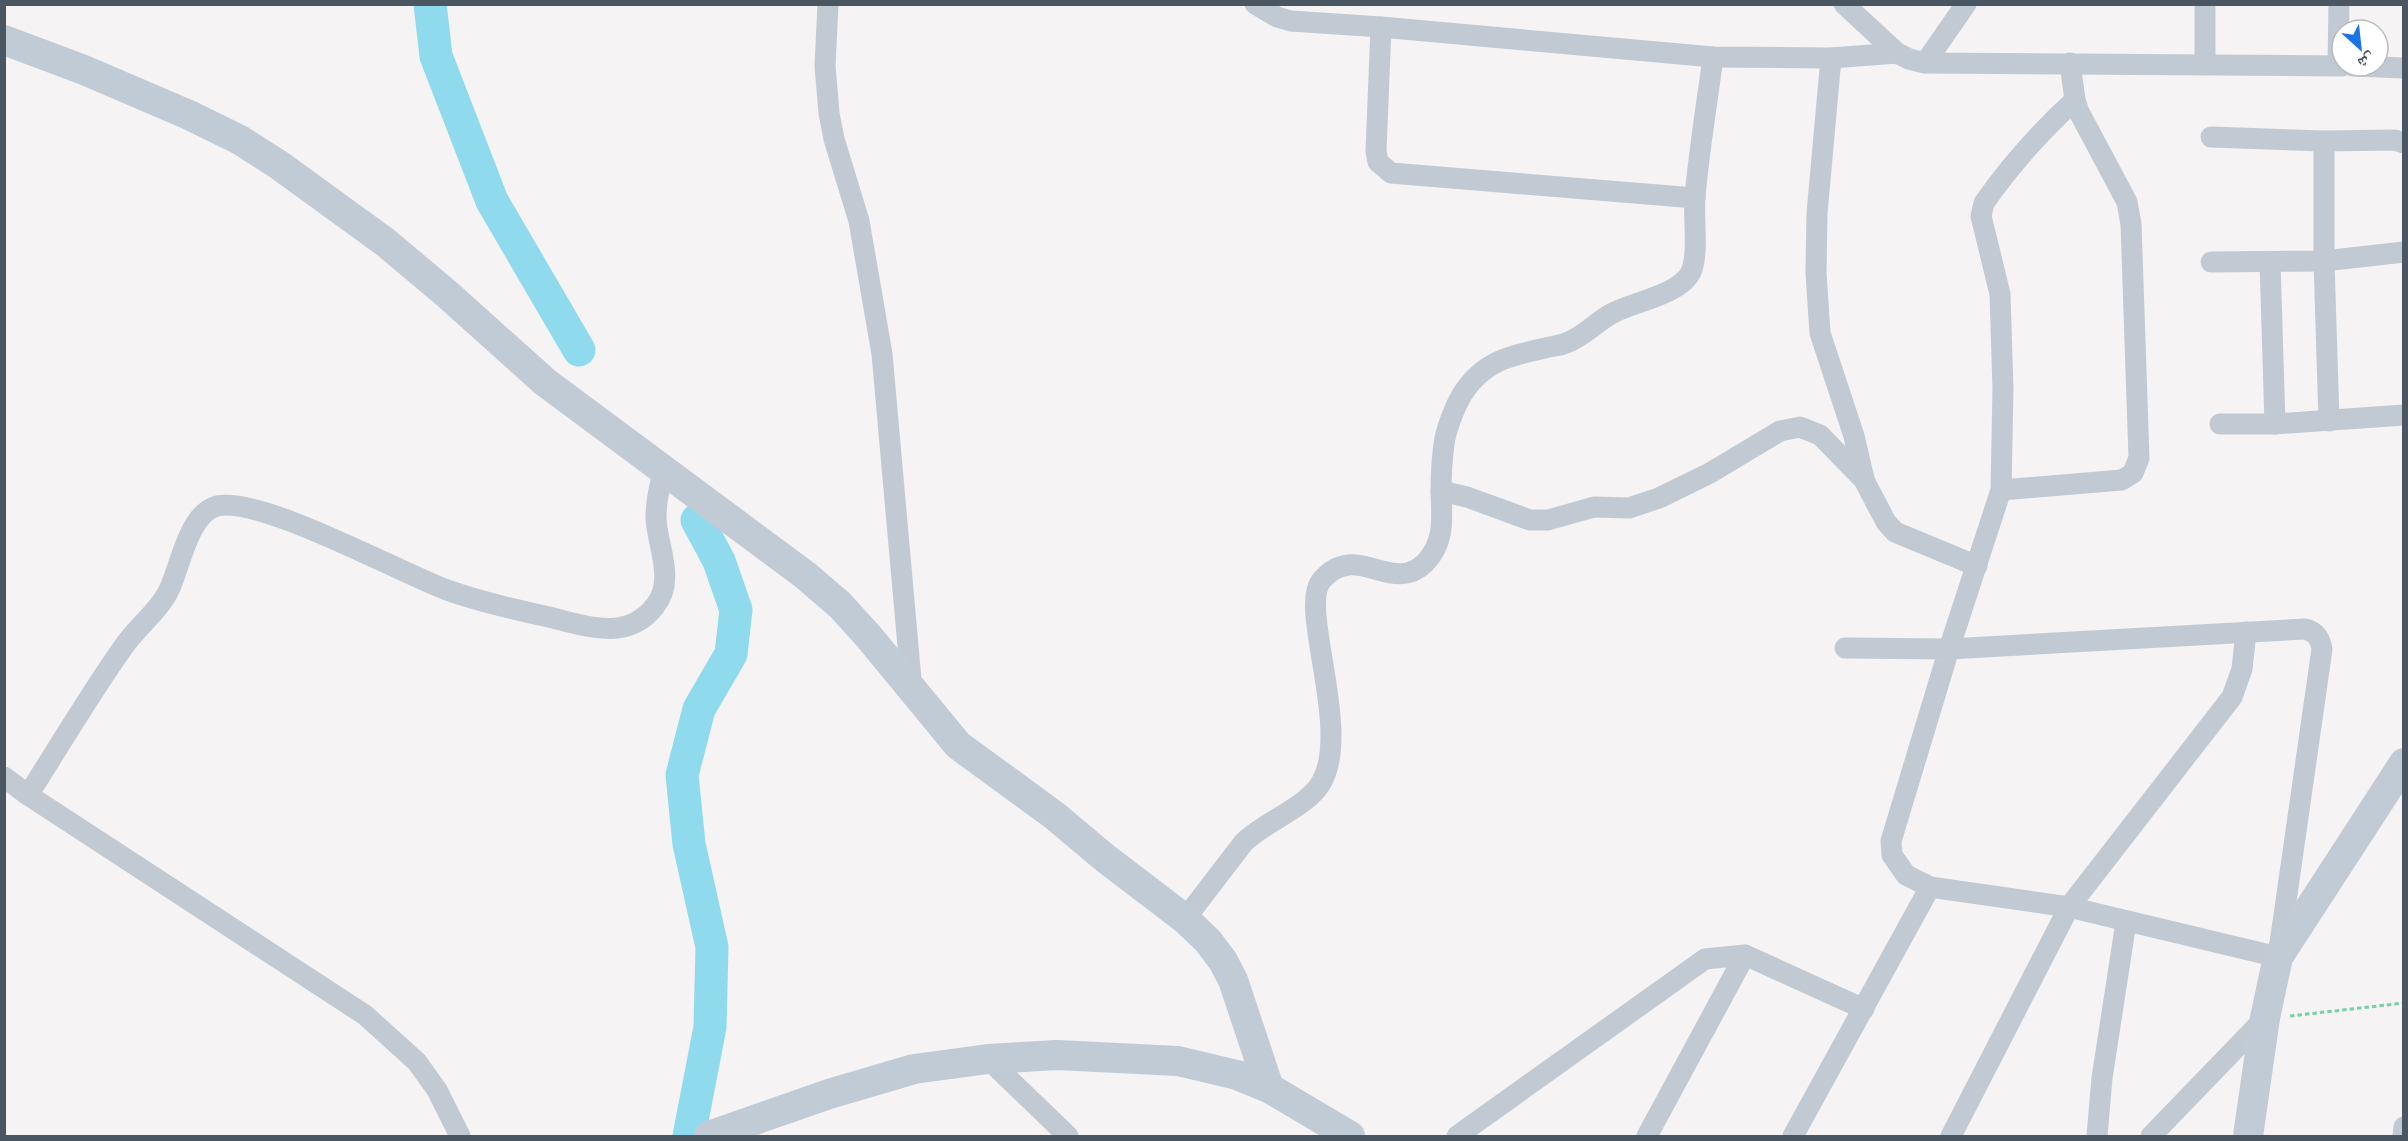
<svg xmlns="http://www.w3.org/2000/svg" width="2408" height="1141" font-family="'Alegreya Sans','Noto Naskh Arabic',sans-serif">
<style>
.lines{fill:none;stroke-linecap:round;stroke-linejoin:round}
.river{stroke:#90daee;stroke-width:33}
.path{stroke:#7ad0a6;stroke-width:3;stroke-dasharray:4.5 3;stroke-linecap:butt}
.street{stroke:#c1cad2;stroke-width:21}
.secondary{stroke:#c1cbd6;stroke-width:30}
</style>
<rect width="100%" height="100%" fill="#f5f3f3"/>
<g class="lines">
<g class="river">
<path d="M430,4l6,52 56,145 87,149"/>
<path d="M689,1136l21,-109 2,-80 -23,-103 -7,-69 17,-66 32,-55 5,-44 -17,-49 -22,-41"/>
</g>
<path class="path" d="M2290,1016l114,-13"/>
<g class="street">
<path d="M828,4l-3,62 4,47 5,26 25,82 23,133 30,337"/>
<path d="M1255,4l22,13 14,4 90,6 332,30 118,1 66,-5"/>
<path d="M1844,4l53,49 12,6 16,4 417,3"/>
<path d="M2205,4v60"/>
<path d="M1381,27l-5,124 2,11 13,11 304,25"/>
<path d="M1831,58l-14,155 -1,60 4,60 34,103 10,43"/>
<path d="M1925,63l41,-59"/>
<path d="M2338,65l1,-61"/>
<path d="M2353,66l51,2"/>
<path d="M2211,137l113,4 71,-1 9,3"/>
<path d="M2324,141v120l5,160"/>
<path d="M2211,262l113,-1 80,-9"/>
<path d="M2270,262l5,162"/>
<path d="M2220,424h55l129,-9"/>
<path d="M2001,490l121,-10 11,-7 6,-15 -8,-234 -4,-22 -48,-90 -4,-12 -5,-37"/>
<path d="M1441,491l26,6 63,23h18l46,-13 35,1 30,-10 51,-25 70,-42 20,-4 20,8 44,45 22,42 9,10 82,34"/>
<path d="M1845,648l104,1 356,-20c11,3 15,9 17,20l-44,308 -209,-50 -139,-20 -24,-12 -14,-20 -1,-14 58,-192 52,-159 2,-101 -3,-95 -19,-78 3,-13c27,-39 56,-71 91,-103"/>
<path d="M4,777l24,18 337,220 52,47 20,28 23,46"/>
<path d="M28,795c32,-50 62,-101 96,-149 14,-20 35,-35 45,-56 11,-23 19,-73 45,-83 40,-15 188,67 233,83 34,12 70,20 106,28 36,9 75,23 102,-12 21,-26 2,-60 1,-88 0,-17 3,-31 8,-47"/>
<path d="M1185,919l59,-77c21,-20 64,-36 77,-59 31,-52 -22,-174 0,-202 35,-42 70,15 104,-18 20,-21 17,-44 16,-71 0,-15 1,-33 3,-48 2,-15 11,-38 19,-51 21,-32 46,-37 82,-45 7,-2 14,-2 21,-5 17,-6 29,-20 45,-29 21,-12 69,-19 80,-42 8,-19 2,-54 4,-75 4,-47 12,-93 18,-140"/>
<path d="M988,1059l80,77"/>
<path d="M1457,1136l248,-177 40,-4 119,54"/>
<path d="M1647,1136l98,-181"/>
<path d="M1793,1136l137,-249"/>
<path d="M1951,1136l118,-229 163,-210 10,-28 4,-37"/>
<path d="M2097,1136l5,-58 24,-156"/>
<path d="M2151,1136l114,-118"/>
<path d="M2403,1136l1,-9"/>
</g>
<g class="secondary">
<path d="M4,40l80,30 105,45 51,25 39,25 106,77 62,52 98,88 260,193 35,30 29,32 89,108 97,71 50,42 80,61 23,22 15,20 10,19 36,108"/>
<path d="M709,1136l120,-42 85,-25 74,-10 69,-4 121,6 59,14 32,13 81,48"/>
<path d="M2248,1136l17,-118 13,-61 126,-194"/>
</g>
</g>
<rect width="2408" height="1141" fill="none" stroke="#4a5661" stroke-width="12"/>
<g transform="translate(2360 48) rotate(153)"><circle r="28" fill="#ffffff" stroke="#b7bbc0" stroke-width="1.5"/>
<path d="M0-4.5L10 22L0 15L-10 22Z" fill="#1a73e8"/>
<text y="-9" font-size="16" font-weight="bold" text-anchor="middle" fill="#4a5661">ش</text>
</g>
</svg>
